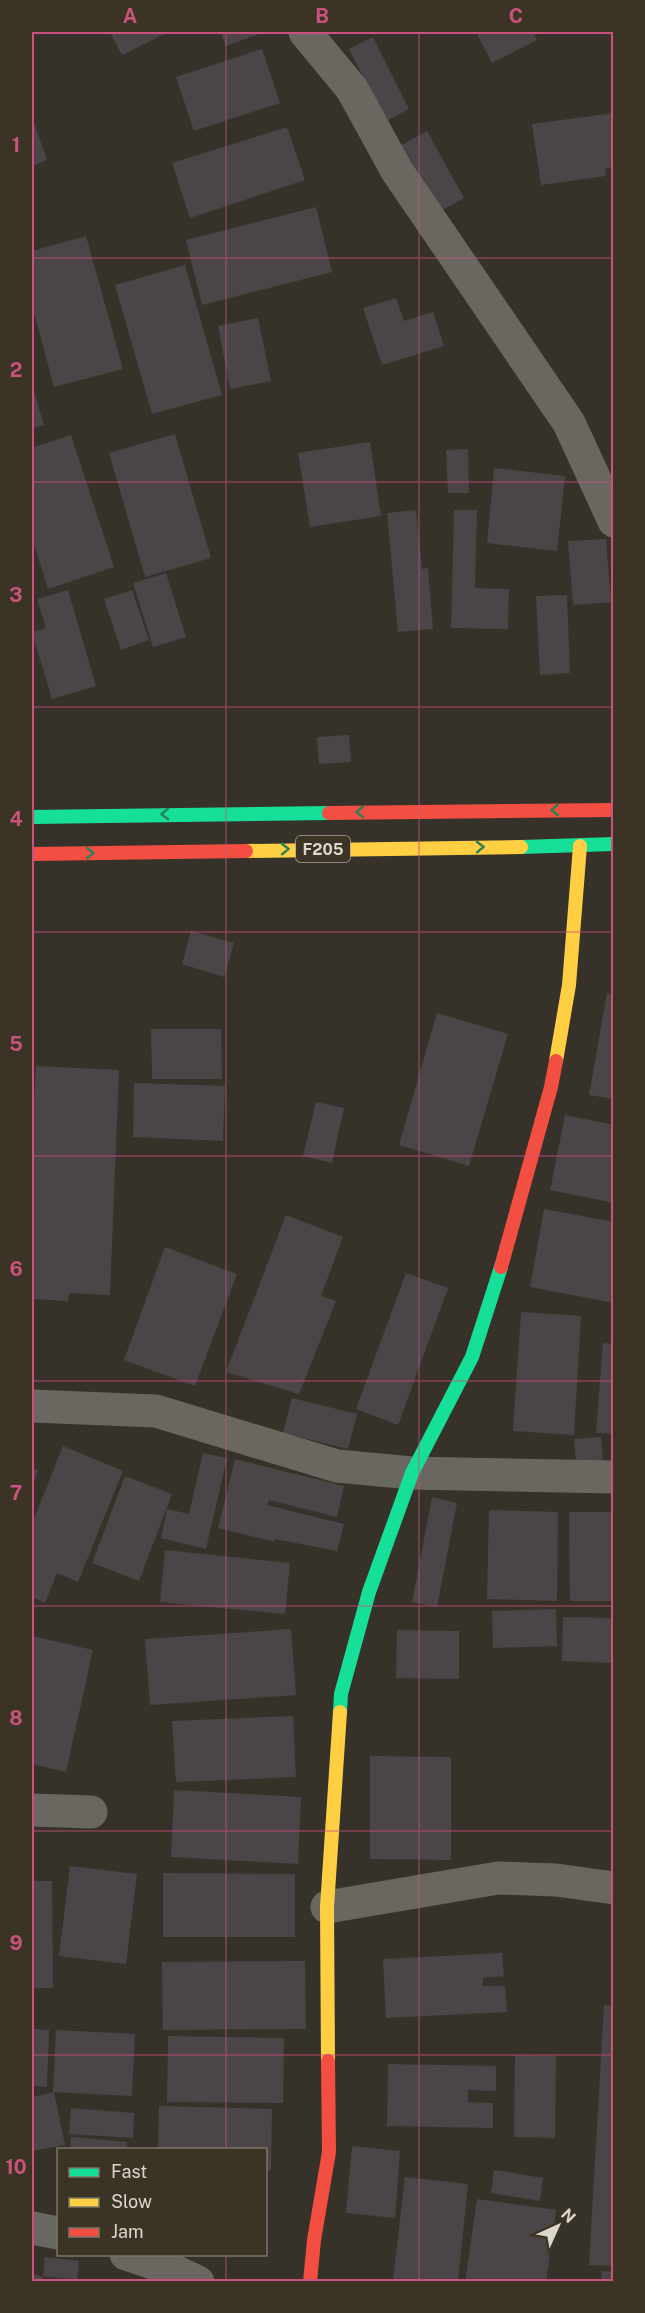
<svg xmlns="http://www.w3.org/2000/svg" width="645" height="2313" font-family="'Public Sans',sans-serif">
<style>
.building{fill:#4b4547}
.lines{fill:none;stroke-linecap:round;stroke-linejoin:round}
.street{stroke:#69675f;stroke-width:33}
.fast{stroke:#16e098;stroke-width:14}
.slow{stroke:#ffcf43;stroke-width:14}
.jam{stroke:#f24e42;stroke-width:14}
.oneway{stroke:#2a8158}
.grid{fill:none;stroke:#ca527e;stroke-width:1.5;stroke-opacity:0.55}
.labels{text-anchor:middle;dominant-baseline:central;stroke-width:4.5;stroke-linejoin:round;paint-order:stroke}
.shield{fill:#3b3424;stroke:#aca79b;stroke-width:1.5}
.shield-label{font-size:16px;font-weight:bold;fill:#dcd8ce}
.neatline{fill:none;stroke:#ca527e;stroke-width:2}
.grid-label{font-size:20px;text-anchor:middle;font-weight:bold;fill:#ca527e}
</style>
<rect width="100%" height="100%" fill="#363229"/>
<g class="building">
<path d="M110,32h59l-47,23z"/>
<path d="M220,32h36l1,3 -31,11z"/>
<path d="M476,32h57l4,8 -45,23z"/>
<path d="M373,37l36,72 -23,12 -37,-72z"/>
<path d="M262,49l18,54 -86,28 -18,-54z"/>
<path d="M614,113v54l-9,1 1,8 -65,9 -9,-61z"/>
<path d="M32,117l15,43 -15,6z"/>
<path d="M287,127l18,53 -115,38 -18,-55z"/>
<path d="M427,131l37,67 -29,16 -37,-67z"/>
<path d="M316,207l16,65 -130,33 -16,-65z"/>
<path d="M86,236l37,133 -69,18 -22,-82v-54z"/>
<path d="M185,265l37,130 -70,19 -37,-129z"/>
<path d="M396,298l8,23 29,-9 11,34 -62,19 -19,-57z"/>
<path d="M258,318l13,63 -41,8 -12,-63z"/>
<path d="M32,385l12,40 -12,3z"/>
<path d="M175,434l36,124 -66,19 -36,-124z"/>
<path d="M71,435l43,132 -66,22 -16,-51v-90z"/>
<path d="M370,442l11,74 -71,11 -12,-74z"/>
<path d="M468,449l1,44h-21l-2,-43z"/>
<path d="M494,468l71,8 -8,75 -70,-8z"/>
<path d="M416,510l6,59 6,-1 5,61 -35,3 -11,-119z"/>
<path d="M454,510h23l-2,78 34,1 -1,40 -57,-1z"/>
<path d="M606,539l5,63 -38,3 -5,-64z"/>
<path d="M166,573l20,64 -33,10 -20,-64z"/>
<path d="M68,590l28,96 -44,13 -20,-67 14,-4 -9,-29z"/>
<path d="M132,590l17,50 -28,10 -17,-51z"/>
<path d="M567,595l3,78 -30,2 -4,-79z"/>
<path d="M349,735l2,27 -32,2 -2,-27z"/>
<path d="M191,931l43,12 -10,34 -42,-13z"/>
<path d="M607,993l7,2v104l-25,-4z"/>
<path d="M437,1013l71,21 -39,132 -70,-21z"/>
<path d="M151,1029h70l1,50h-70z"/>
<path d="M36,1066l83,4 -9,225 -41,-2 -1,8 -36,-2v-198l2,1z"/>
<path d="M134,1083l91,3 -2,55 -90,-4z"/>
<path d="M316,1102l28,6 -12,55 -29,-7z"/>
<path d="M565,1115l49,10v78l-64,-13z"/>
<path d="M544,1209l70,13v81l-84,-16z"/>
<path d="M286,1215l57,22 -22,59 15,5 -37,93 -73,-22z"/>
<path d="M165,1247l72,27 -42,112 -71,-26z"/>
<path d="M406,1273l42,15 -50,137 -42,-16z"/>
<path d="M521,1312l60,4 -7,119 -61,-4z"/>
<path d="M603,1343l11,1v90l-18,-1z"/>
<path d="M292,1398l65,16 -9,35 -65,-16z"/>
<path d="M601,1437l2,24 -27,1 -2,-23z"/>
<path d="M63,1446l60,25 -45,111 -21,-9 -12,30 -13,-6v-73z"/>
<path d="M203,1453l24,5 -21,91 -45,-11 6,-29 22,5z"/>
<path d="M235,1459l109,27 -7,31 -68,-17 -2,5 77,19 -7,27 -62,-12v3l-57,-14z"/>
<path d="M32,1468l6,2 -6,17z"/>
<path d="M125,1476l47,18 -33,87 -47,-18z"/>
<path d="M432,1497l25,6 -20,104 -25,-5z"/>
<path d="M489,1510l69,2 -1,89 -70,-2z"/>
<path d="M569,1512h45v89h-44z"/>
<path d="M165,1550l125,13 -5,51 -125,-12z"/>
<path d="M556,1609l1,37 -64,2 -1,-37z"/>
<path d="M563,1617l51,1v45l-52,-2z"/>
<path d="M291,1629l5,66 -146,10 -5,-66z"/>
<path d="M397,1630l62,1v48l-63,-1z"/>
<path d="M32,1636l61,14 -27,122 -34,-8z"/>
<path d="M293,1716l3,61 -120,5 -4,-61z"/>
<path d="M370,1756l81,1v103l-81,-1z"/>
<path d="M174,1790l127,7 -3,67 -127,-7z"/>
<path d="M70,1866l67,8 -11,90 -67,-8z"/>
<path d="M163,1873l132,1v63h-132z"/>
<path d="M32,1881h20l1,107h-21z"/>
<path d="M502,1953l2,23 -21,2v8h22l2,26 -121,6 -3,-59z"/>
<path d="M305,1961l1,68 -143,1 -1,-68z"/>
<path d="M604,2005l10,1v260l-25,-1z"/>
<path d="M32,2029l17,1 -2,57 -15,-1z"/>
<path d="M56,2030l79,4 -3,62 -79,-4z"/>
<path d="M168,2036l116,2 -1,65 -116,-1z"/>
<path d="M515,2055l41,1 -1,82 -41,-1z"/>
<path d="M388,2064l108,2v25l-28,-1v12l25,1v25l-106,-2z"/>
<path d="M54,2092l11,53 -33,6v-54z"/>
<path d="M159,2106l113,3 -1,61h-5v-20h-108z"/>
<path d="M71,2108l63,5 -1,25 -64,-4z"/>
<path d="M71,2137l56,5 -1,8h-56z"/>
<path d="M352,2146l48,5 -5,67 -49,-5z"/>
<path d="M494,2170l49,8 -3,23 -49,-8z"/>
<path d="M405,2177l63,7 -10,98 -65,-2z"/>
<path d="M477,2199l79,11 -10,72h-81z"/>
<path d="M45,2257l34,4 -2,19 -34,-4z"/>
<path d="M602,2271l12,1v10h-13z"/>
<path d="M32,2274l11,3 -1,5h-10z"/>
</g>
<g class="lines">
<g class="street">
<path d="M305,32l47,57 45,82 172,252 45,98"/>
<path d="M32,1406l124,5 181,55 75,7 202,4"/>
<path d="M32,1810l59,2"/>
<path d="M327,1907l171,-29 58,2 58,8"/>
<path d="M32,2228l26,5"/>
<path d="M126,2254l44,15 28,13"/>
</g>
<g class="fast">
<path d="M32,817l297,-4"/>
<path d="M521,847l93,-3"/>
<path d="M340,1712l1,-18 28,-102 43,-119 60,-116 29,-90"/>
</g>
<g class="slow">
<path d="M246,851l275,-4"/>
<path d="M556,1061l13,-76 11,-139"/>
<path d="M328,2061l-1,-154 13,-195"/>
</g>
<g class="jam">
<path d="M329,813l285,-3"/>
<path d="M32,854l214,-3"/>
<path d="M501,1267l50,-180 5,-26"/>
<path d="M310,2282l4,-42 15,-88 -1,-91"/>
</g>
</g>
<defs><path id="oneway-chevron" d="M-2-3.5L2.5 0L-2 3.5" fill="none" stroke-width="1.6" stroke-linecap="round" stroke-linejoin="round" transform="scale(1.5)"/></defs>
<g class="oneway">
<use href="#oneway-chevron" transform="translate(555 810) rotate(179)"/>
<use href="#oneway-chevron" transform="translate(360 812) rotate(179)"/>
<use href="#oneway-chevron" transform="translate(165 814) rotate(179)"/>
<use href="#oneway-chevron" transform="translate(480 847) rotate(-1)"/>
<use href="#oneway-chevron" transform="translate(285 849) rotate(-1)"/>
<use href="#oneway-chevron" transform="translate(90 853) rotate(-1)"/>
</g>
<path class="grid" d="M226,32v2118M419,32v2250M32,258h582M32,482h582M32,707h582M32,932h582M32,1156h582M32,1381h582M32,1606h582M32,1831h582M32,2055h582M226,2254v28"/>
<g class="labels">
<rect class="shield" x="296" y="836" width="54" height="26" rx="4.5"/>
<g class="shield-label">
<text x="323" y="849">F205</text>
</g>
</g>
<rect width="645" height="2313" fill="none" stroke="#3b3424" stroke-width="66"/>
<rect x="57" y="2148" width="210" height="108" fill="#3b3424" stroke="#7b7668" stroke-width="1.5"/>
<rect x="69" y="2168" width="30" height="9" fill="#16e098" stroke="#7b7668" stroke-width="1.5"/>
<text x="111" y="2178" font-size="18" fill="#dcd8ce">Fast</text>
<rect x="69" y="2198" width="30" height="9" fill="#ffcf43" stroke="#7b7668" stroke-width="1.5"/>
<text x="111" y="2208" font-size="18" fill="#dcd8ce">Slow</text>
<rect x="69" y="2228" width="30" height="9" fill="#f24e42" stroke="#7b7668" stroke-width="1.5"/>
<text x="111" y="2238" font-size="18" fill="#dcd8ce">Jam</text>
<g transform="translate(558 2226) rotate(45)" stroke="#3b3424" stroke-width="4.5" paint-order="stroke">
<path d="M0-4.5L10 22L0 15L-10 22Z" fill="#dcd8ce"/>
<text y="-9" font-size="16" font-weight="bold" text-anchor="middle" fill="#dcd8ce">N</text>
</g>
<rect x="33" y="33" width="579" height="2247" class="neatline"/>
<g class="grid-label">
<text x="130" y="23">A</text>
<text x="322" y="23">B</text>
<text x="516" y="23">C</text>
<text x="16" y="152">1</text>
<text x="16" y="377">2</text>
<text x="16" y="602">3</text>
<text x="16" y="826">4</text>
<text x="16" y="1051">5</text>
<text x="16" y="1276">6</text>
<text x="16" y="1500">7</text>
<text x="16" y="1725">8</text>
<text x="16" y="1950">9</text>
<text x="16" y="2174">10</text>
</g>
</svg>
